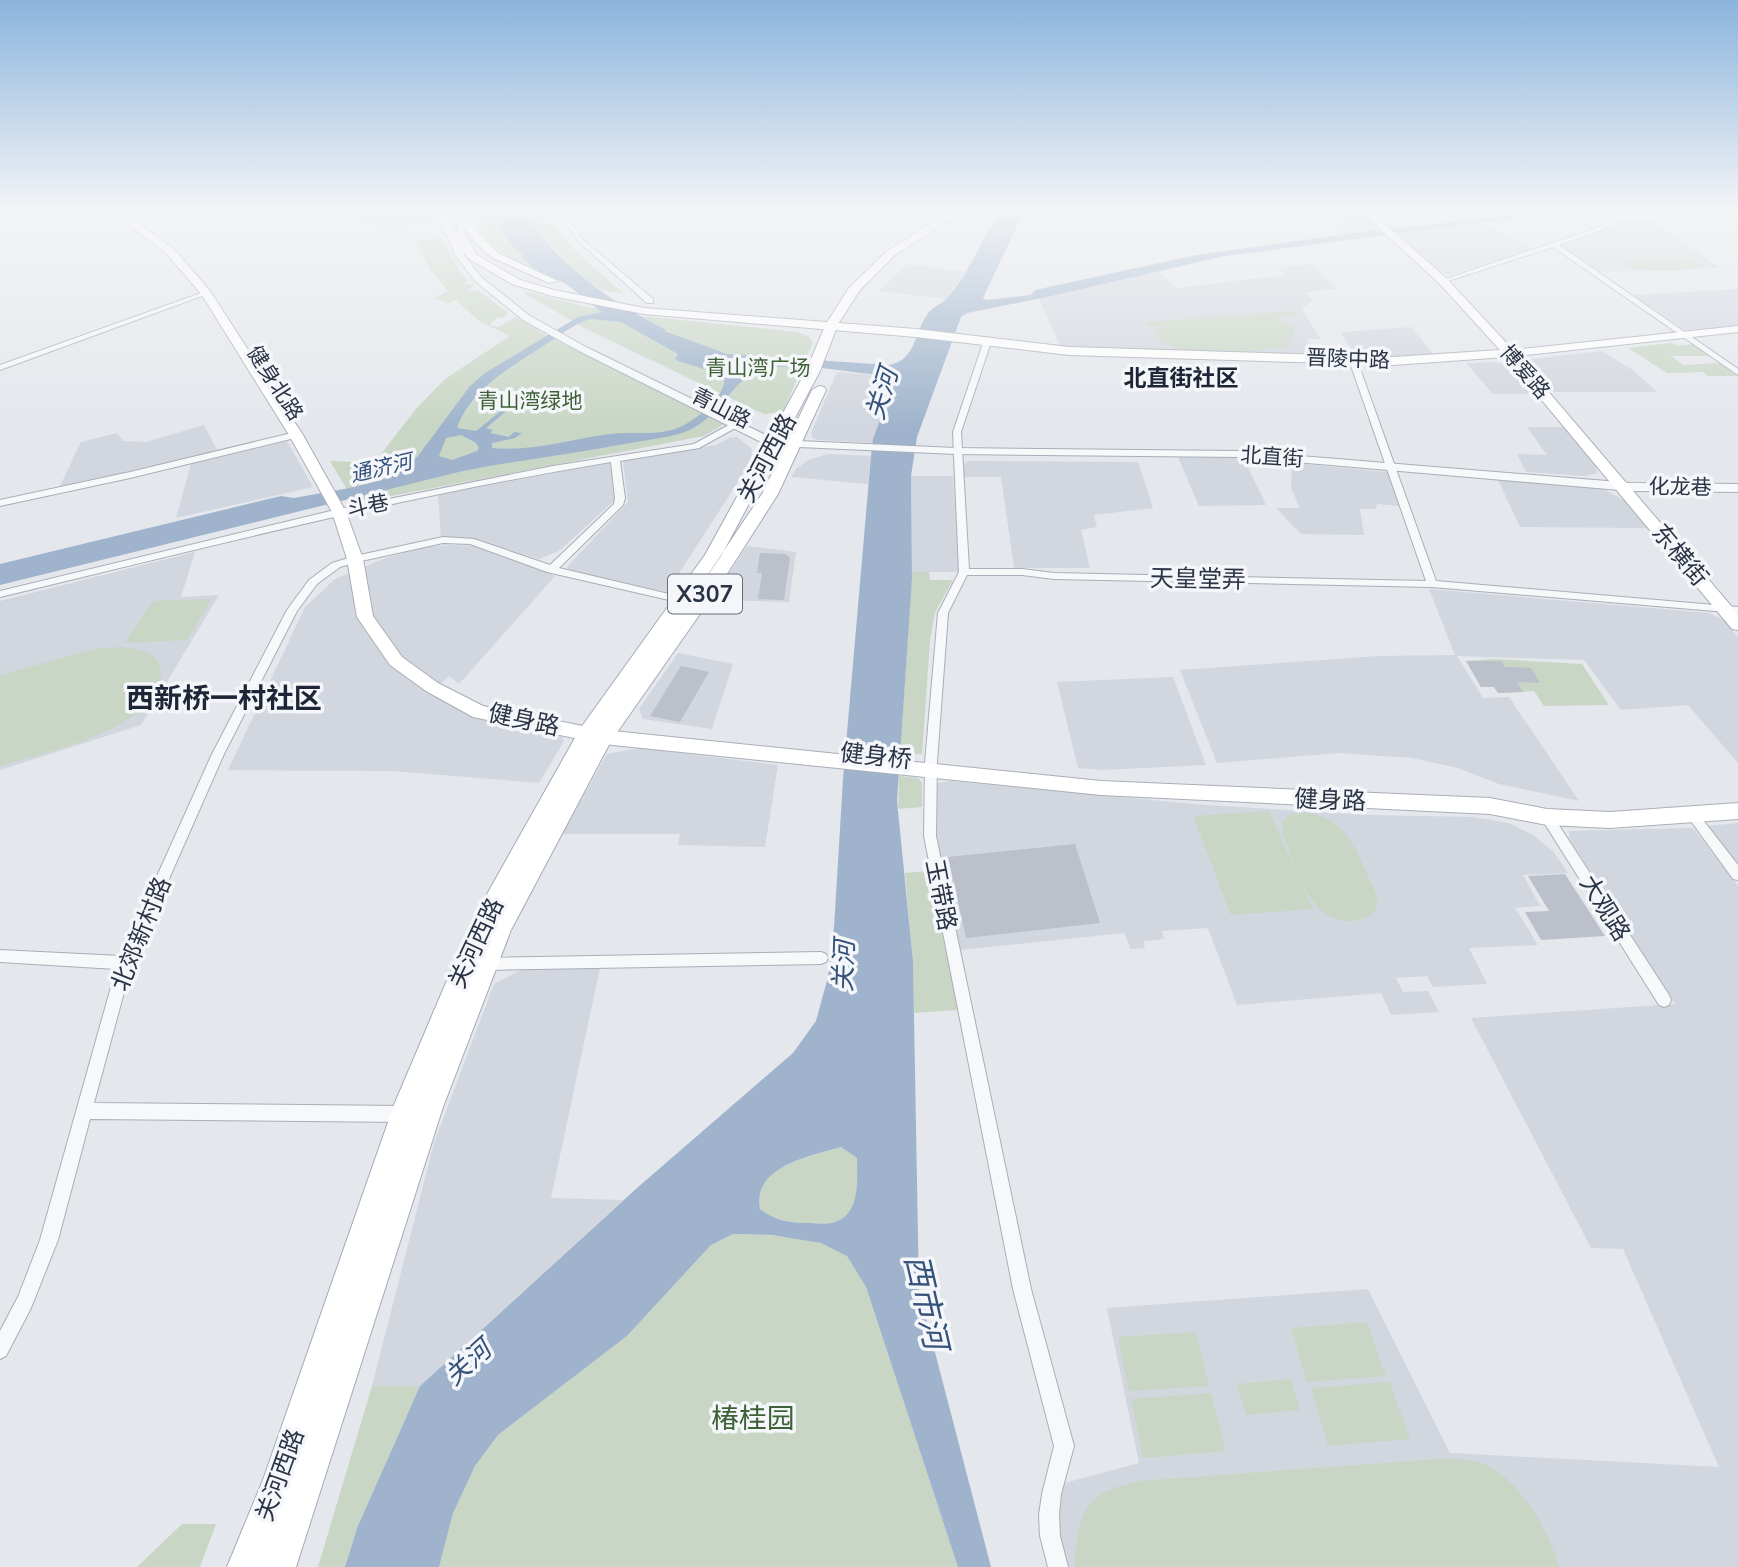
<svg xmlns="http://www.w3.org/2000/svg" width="1738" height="1567" font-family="'Nunito Sans','Noto Sans SC',sans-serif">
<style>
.built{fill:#d2d6de}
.green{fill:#c9d6c5}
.water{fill:#9fb4cc;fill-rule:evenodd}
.building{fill:#bbc0ca}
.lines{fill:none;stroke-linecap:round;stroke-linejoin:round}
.minor-casing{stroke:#a9aeb7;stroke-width:2}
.tertiary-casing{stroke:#a9aeb7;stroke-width:2}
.secondary-casing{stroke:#a9aeb7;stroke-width:2}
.primary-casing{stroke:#a3abb8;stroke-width:2}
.minor{fill:#f7f8fa;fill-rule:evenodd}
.tertiary{fill:#f7f8fa;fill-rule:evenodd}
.secondary{fill:#fff;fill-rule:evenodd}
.primary{fill:#fff;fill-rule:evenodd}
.rail{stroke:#7d8696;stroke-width:2.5;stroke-dasharray:2 3.5;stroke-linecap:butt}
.labels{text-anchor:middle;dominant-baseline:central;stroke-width:7;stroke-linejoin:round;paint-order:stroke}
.far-street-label{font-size:21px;fill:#2b3445;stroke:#f4f6f9}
.far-park-label{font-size:21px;fill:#3f6138;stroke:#f4f6f9}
.far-water-label{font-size:21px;font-style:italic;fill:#34527a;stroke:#f4f6f9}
.far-quarter-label{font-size:23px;font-weight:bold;fill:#1d2536;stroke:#f4f6f9}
.shield{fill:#f4f6f9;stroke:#676e7b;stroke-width:2}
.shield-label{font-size:23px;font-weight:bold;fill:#2b3445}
.street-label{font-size:24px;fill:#2b3445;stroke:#f4f6f9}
.water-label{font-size:26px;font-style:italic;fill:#34527a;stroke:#f4f6f9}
.quarter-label{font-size:28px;font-weight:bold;fill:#1d2536;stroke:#f4f6f9}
.near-park-label{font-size:28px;fill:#3f6138;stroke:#f4f6f9}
.near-water-label{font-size:32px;font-style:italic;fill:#34527a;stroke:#f4f6f9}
</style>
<rect width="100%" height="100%" fill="#e4e7ec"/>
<g class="built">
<path d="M302,207h128l5,17 -50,5 -41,-8 -50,-3z"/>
<path d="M1367,207h59l14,11 -55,5z"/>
<path d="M1600,207h138v6l-119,4z"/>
<path d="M1363,211l20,18 -40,5 -18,-14z"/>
<path d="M1648,219l72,49 -120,4 -36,-24v-3l48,-17 10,-8z"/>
<path d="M1481,223l52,26 -82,26 -11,-3 -43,-39z"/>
<path d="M907,264l58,8 -19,27 -67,-8z"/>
<path d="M1311,264l25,25 -30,3 7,9 -11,7 18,31h-13l6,15 -252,-7 -23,-50 120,-26 19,17 108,-13 -6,-7z"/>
<path d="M1738,289v37l-43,5 -11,-2 -51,-34z"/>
<path d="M1411,327l23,28 -42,3 -37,-2 -14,-24z"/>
<path d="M1602,351l31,19 24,22h-105l-25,-30 4,-3z"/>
<path d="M1494,362l16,4 24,28h-41l-27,-31z"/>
<path d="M837,372l47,4 10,7 -21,60 -55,-3 -5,-2 -2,-5z"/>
<path d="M204,425l13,25 -158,38 22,-46 36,-9 6,8 23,1z"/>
<path d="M1527,427h36l32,37 2,9 -12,3 -59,-4 -9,-18 30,1z"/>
<path d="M737,437l15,12 -2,14 -83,129 -97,-21 -3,-4 61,-65 -5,-41 93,-16 13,-7z"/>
<path d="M287,441l26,46 -137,31 15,-54z"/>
<path d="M827,454l44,2 -3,28 -77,-7 6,-9 11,-8z"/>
<path d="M1178,457l56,1 11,3 21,44 -67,1z"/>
<path d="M968,461l170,1 15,46 -59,7 3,12 -16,3 9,38h-76l-13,-91h-38l-1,-12z"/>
<path d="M611,462l4,38 -56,51 -20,8 -69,-21 -29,-1 -3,-42z"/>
<path d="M1292,463l95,9 6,3 9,31 -25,-2 -1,5h-16l4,26 -63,-1 -25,-26h24l-9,-20z"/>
<path d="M911,476h42l7,96h-48z"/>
<path d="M1498,480l105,9 21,11 24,28 -128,-1z"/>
<path d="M450,545l25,1 80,30 -96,108 -10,-8 -19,18 42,22 89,19 3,6 -25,42 -146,-12 -165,-1 77,-163 30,-28 48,-20 41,-12z"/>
<path d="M747,546l49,6 -7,50 -77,-2z"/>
<path d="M195,552l-14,45 38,-2 -78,130 -141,45v-169z"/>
<path d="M1429,589l280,24 15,7 14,17v126l-50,-58 -67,5 -37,-50 -127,-4 26,42 26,-1 70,104 -80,-17 -41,-16 -46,-10 -73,-5 -122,10 -37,-93 198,-14 77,-1z"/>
<path d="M678,653l55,11 -21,65 -69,-10 -4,-10z"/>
<path d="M1173,677l33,88 -104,5 -24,-2 -21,-86z"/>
<path d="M639,748l139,17 -13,82 -87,-2 2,-11h-118l45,-80z"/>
<path d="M950,781l256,24 163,10 103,2 37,6 24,12 20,16 15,22 -45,2 17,31 -25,2 23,37 -69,3 18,36 -54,3 -6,-11 -31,2 7,14 25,-1 11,21 -48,3 -10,-22 -144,12 -29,-77 -46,3 2,8 -21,2 2,7 -14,1 -7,-16 -165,17 -25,-115v-45l4,-7z"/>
<path d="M1738,823v41l-30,-38z"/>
<path d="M1693,828l45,58v681h-672l-7,-21 -2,-42 4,-20 78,-21 -32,-155 261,-19 82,164 269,14 -96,-218 -32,-1 -120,-230 204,-14 -106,-166v-7z"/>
<path d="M525,968h75l-49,230 72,2 -203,186h-48l62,-243 60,-159z"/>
</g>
<g class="green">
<path d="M468,207h23l8,19 4,1 21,27 -2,3 20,18c-36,-17 -59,-30 -74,-68z"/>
<path d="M522,207h20c18,35 52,60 81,86 -7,-1 -16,-1 -22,-4 -25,-12 -66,-57 -79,-82z"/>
<path d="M441,237l17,32 10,11 -4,3 10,3 -6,3 5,2 -9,5 14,-6 30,23 -5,5 -5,-1 -9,8 10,2 17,-10 32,19 176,88 -20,12 -349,67 -25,-42 44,2 42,-54 29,-30 65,-43 -31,-15 -23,-21 -8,3 -14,-5 14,-7 -17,-20 -16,-29z"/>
<path d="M1680,257l13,1 11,8c-15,6 -72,8 -84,-4l6,-3z"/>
<path d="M527,292l86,21 184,19 11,4 5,6 -30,70 -19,2 -180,-86 -60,-35z"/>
<path d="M1293,311l4,4 -19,2 17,13 -2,8 -7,4 8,4c-31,3 -118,18 -138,-11l2,-9h-9l-3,-4z"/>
<path d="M1671,343l6,3 16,-2 19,12h-41l12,9 38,-2 16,13h-29l-5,-4 -36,1 -39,-25z"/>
<path d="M912,572h17l1,8h23l-18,32 -5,29 -8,113h-22z"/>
<path d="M212,599l-25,41 -62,3 28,-42z"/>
<path d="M120,647c16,2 42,4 41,26 -3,57 -116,79 -161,93v-91l95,-26z"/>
<path d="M1494,659l88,5 27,41 -65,1 -10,-15 -36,2 -4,-6h-13l-15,-26z"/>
<path d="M899,776l19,2 4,5v24l-24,2z"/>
<path d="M1269,811l44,98 -82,6 -38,-99z"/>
<path d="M1308,813c43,6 51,47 69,82 1,12 -1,20 -15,24 -51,14 -65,-51 -80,-85v-12l9,-8z"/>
<path d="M929,871l29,139 -44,3 -1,-52 -8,-88z"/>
<path d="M842,1147l15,11c1,21 4,56 -22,64 -8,3 -20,1 -28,1 -18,0 -33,-3 -47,-14 -8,-43 51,-53 82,-62z"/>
<path d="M733,1234c33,1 86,1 113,21 8,6 15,23 20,32l92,280h-519l13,-54 23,-47 23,-31 129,-99 84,-91z"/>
<path d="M1367,1322l19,54 -79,6 -16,-54z"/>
<path d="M1196,1332l13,54 -80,5 -11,-54z"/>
<path d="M1291,1379l9,31 -54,5 -9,-31z"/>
<path d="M1390,1382l20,57 -82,7 -17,-58z"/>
<path d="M372,1386h48l-63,142 -12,39h-27z"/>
<path d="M1211,1393l15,58 -83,7 -12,-59z"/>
<path d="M1452,1458c10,2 22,2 32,6 38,18 64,65 75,103h-484c0,-25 3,-60 28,-74 11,-6 25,-9 36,-12z"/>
<path d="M182,1524h34l-16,43h-63z"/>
</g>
<path class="water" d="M491,207h31c29,55 90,95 144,123l-2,1 63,23 162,11c28,-5 25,-34 40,-53 4,-5 12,-8 17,-13 24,-26 37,-63 56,-92h24l-43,91 3,2 45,-5 4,-5 161,-35 172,-24 155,-17 20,-7 19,1 -20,7 -317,41 -178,41 -80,16 -6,4 -44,120 -6,39 1,102 -15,223 16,160 6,330 72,276h-33l-92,-280 -19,-31 -26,-13 -49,-8 -39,-1 -22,11 -84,91 -129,99 -23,31 -22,47 -14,54h-94l12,-39 63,-142 217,-198 156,-135 23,-32 12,-44 6,-49 9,-149 28,-323 2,-17 21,-56 -10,-7 -13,-2c-41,-3 -101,-21 -133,11 -18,19 -30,39 -56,48 -16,5 -35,7 -52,10 -56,11 -112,17 -167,28l-463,114v-21l281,-68 13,2 61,-11 33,-9 14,-7 16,-15 52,-70 15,-13 93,-56 24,-5c-14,-9 -26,-23 -42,-31 -18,-10 -22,-7 -38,-24l2,-3 -8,-4 -14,-19 2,-3 -5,-2zM591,319l30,3 57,32 -3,5 6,3 39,12 4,4c3,19 -32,46 -49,51 -22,7 -43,2 -65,5 -38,5 -79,18 -118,14v-5l23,-5 7,-5 -8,-1 -5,5 -19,-4 3,-3 -7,-2 42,-35 16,5 3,-3 -21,-4 -50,40 -19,-3c14,-40 57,-63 91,-85 14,-9 27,-20 43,-24zM461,435l15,8 3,5 -2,3 -25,9 -13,-4 7,-18zM841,1147l16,11c0,21 4,56 -22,64 -8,3 -20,1 -28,1 -18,0 -33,-3 -47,-14 -8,-43 51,-53 81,-62z"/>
<g class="building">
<path d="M760,553l25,1 5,4 -6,42 -26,-1 4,-26h-5z"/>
<path d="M1466,661h36l3,6 26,1 9,15 -23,-1 6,10 -25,1 -4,-6h-13z"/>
<path d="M681,666l28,6 -29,50 -30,-6z"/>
<path d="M1075,844l25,79 -134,15 -18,-81z"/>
<path d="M1565,874l40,62 -64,4 -16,-28 24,-1 -21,-35z"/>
</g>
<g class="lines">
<defs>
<g id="minor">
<path d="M555,207h6l21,32 71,60v4h-6l-69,-62z"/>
<path d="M1593,207h7l13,9 125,-3v4l-124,3 -4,7 -51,18 179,124v6l-185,-128 -108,35 -5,-1 165,-56 4,-6z"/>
<path d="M204,292l6,1 -210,77v-5z"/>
<path d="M984,340l7,2 -30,90 8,137h53l32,4 372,8 -77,-221 4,-2 4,2 79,221 302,26v6l-306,-26 -378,-8 -32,-4h-55l-19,38 -11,149 -1,74 95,453 43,157 -13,48 -2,21 1,21 8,31h-20l-8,-31 -1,-21 3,-21 12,-48 -41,-157 -89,-453 1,-74 13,-149 21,-41 -6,-140z"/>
<path d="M736,421l3,1v4l-40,22 -79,13 5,37 -2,7 -64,63 127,30v4l-4,1 -135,-31 -77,-28 -27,-1 -86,19 -17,5 -23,17 -20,27 -73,143 -92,209 -38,140 310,3 6,2 2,6 -2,6 -6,2 -314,-3 -32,121 -27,68 -25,48 -6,3v-28l18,-34 22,-57 76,-271 -116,-7v-12l121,6 91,-202 75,-144 22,-30 23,-17 23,-7 88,-19 31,2 76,26 64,-61 1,-6 -4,-36c-206,34 -408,86 -611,135v-6l339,-82 214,-43 141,-22z"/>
<path d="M296,432l4,3 -1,2 -169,41 -130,28v-6l130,-28z"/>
<path d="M1692,809l4,2 42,54v15l-5,-1 -45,-62 -2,-3 2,-3z"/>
<path d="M1547,812l4,1 118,182 2,5 -2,5 -5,2 -5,-2 -116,-184 -2,-4 2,-4z"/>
<path d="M821,952l5,2 2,4 -2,4 -5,2 -335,6 -5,-2 -2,-4 2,-4 5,-2z"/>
</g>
<g id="tertiary">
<path d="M456,220l7,2 2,10 16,32 -7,-2 -17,-30z"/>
<path d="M444,227h6l14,28 17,22 49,39 56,31 190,93 180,8 283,3 392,32 107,1v8l-107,-1 -392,-34 -283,-3 -180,-8 -15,-4 -182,-91 -56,-31 -48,-39 -20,-26z"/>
</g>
<g id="secondary">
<path d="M104,207h11l59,42 36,42 93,144 43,77 17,47 10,57 29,41 36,26 45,23 120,24 498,51 389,17 57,11 63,3 128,-9v16l-128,9 -63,-3 -57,-11 -389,-19 -498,-51 -130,-27 -47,-26 -36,-26 -33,-48 -10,-58 -15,-47 -43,-77 -87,-140 -36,-42z"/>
<path d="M435,207h10l7,21 25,27 43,25 34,10 90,18 272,21 153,18 324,10 107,-7 -61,-67 -83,-76h10l81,72 66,71 225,-24v6l-220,24 220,258v16l-6,-1 -226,-272 -113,8 -324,-10 -153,-18 -272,-23 -92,-18 -40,-12 -43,-25 -27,-30z"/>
<path d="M448,207l13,2 23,30 14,14 60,28 -9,2 -58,-26 -15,-14z"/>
</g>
<path id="primary" d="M957,207h12l-74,48 -35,35 -22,34 -18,47 -99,185 -45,66 86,-128 50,-104 7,-4 5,1 2,3 -48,104 -62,97 -105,150 -100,189 -68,177 -147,460h-69l36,-87 131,-375 79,-186 107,-190 125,-174 101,-184 20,-47 23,-36 38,-37z"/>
</defs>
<use href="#minor" class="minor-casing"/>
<use href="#tertiary" class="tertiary-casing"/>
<use href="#secondary" class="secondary-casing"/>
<use href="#primary" class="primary-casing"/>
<use href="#minor" class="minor"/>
<use href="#tertiary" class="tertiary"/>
<use href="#secondary" class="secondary"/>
<use href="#primary" class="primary"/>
<path class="rail" d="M0,219l46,-12"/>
</g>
<linearGradient id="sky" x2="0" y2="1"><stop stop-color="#8bb4dd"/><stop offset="0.49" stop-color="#f3f4f6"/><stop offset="1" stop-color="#f3f4f6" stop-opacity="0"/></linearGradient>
<rect width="1738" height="426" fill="url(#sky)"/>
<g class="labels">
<g class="far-street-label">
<text transform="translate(1348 359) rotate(2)">晋陵中路</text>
<text transform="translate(1525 372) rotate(49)">博爱路</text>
<text transform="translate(275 383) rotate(57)">健身北路</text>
<text transform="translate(721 408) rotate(27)">青山路</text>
<text transform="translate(1272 457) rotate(4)">北直街</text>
<text transform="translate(1680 487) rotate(1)">化龙巷</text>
<text transform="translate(368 506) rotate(-11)">斗巷</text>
</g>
<g class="far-park-label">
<text x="758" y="368">青山湾广场</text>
<text x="530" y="401">青山湾绿地</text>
</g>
<g class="far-water-label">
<text transform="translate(381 468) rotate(-13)">通济河</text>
</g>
<g class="far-quarter-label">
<text x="1181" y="378">北直街社区</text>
</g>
<rect class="shield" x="668" y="574.5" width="74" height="39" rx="5"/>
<g class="shield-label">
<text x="705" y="594">X307</text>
</g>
<g class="street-label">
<text transform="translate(767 458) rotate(-62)">关河西路</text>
<text transform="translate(1680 555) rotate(50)">东横街</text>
<text transform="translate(1198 579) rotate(1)">天皇堂弄</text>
<text transform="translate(524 720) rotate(12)">健身路</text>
<text transform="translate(876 756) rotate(6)">健身桥</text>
<text transform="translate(1330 800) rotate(2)">健身路</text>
<text transform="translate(941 895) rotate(79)">玉带路</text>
<text transform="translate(1605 908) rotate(58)">大观路</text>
<text transform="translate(141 934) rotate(-68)">北郊新村路</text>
<text transform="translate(476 943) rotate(-65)">关河西路</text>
<text transform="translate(280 1475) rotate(-70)">关河西路</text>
</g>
<g class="water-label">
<text transform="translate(882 394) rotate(-73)">关河</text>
<text transform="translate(844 966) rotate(-88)">关河</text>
<text transform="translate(468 1363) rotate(-42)">关河</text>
</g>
<g class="quarter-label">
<text x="224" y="699">西新桥一村社区</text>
</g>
<g class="near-park-label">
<text x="753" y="1419">椿桂园</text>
</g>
<g class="near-water-label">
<text transform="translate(926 1302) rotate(77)">西市河</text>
</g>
</g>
</svg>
